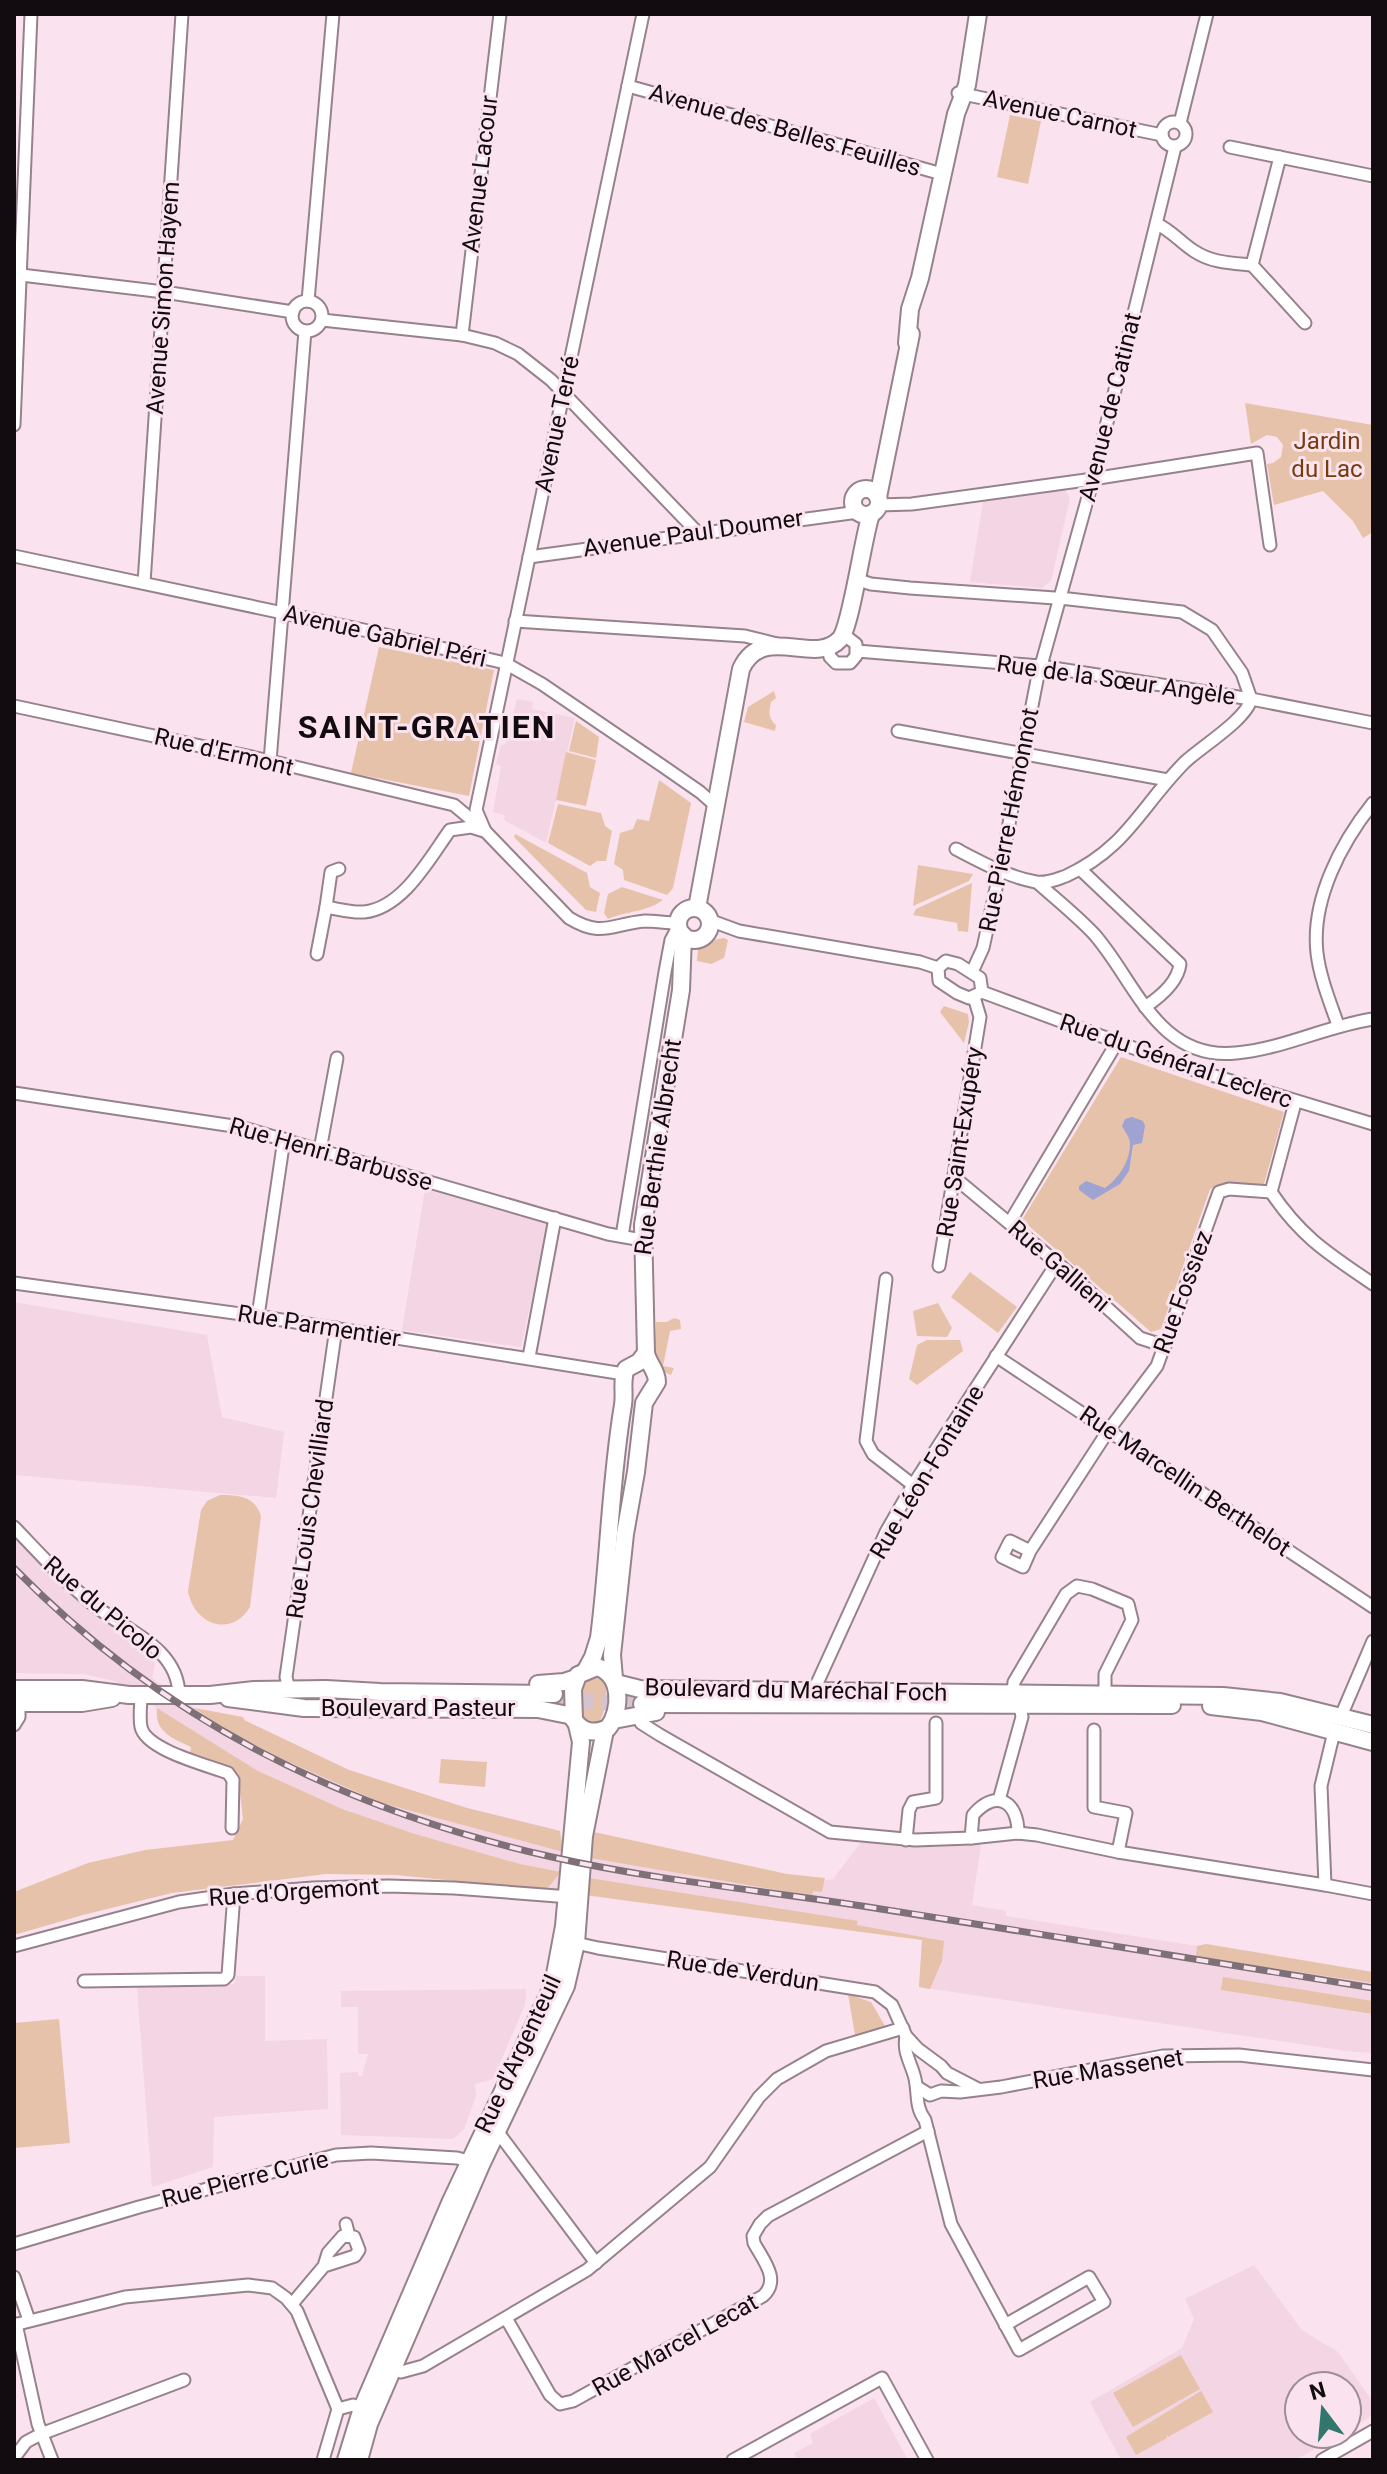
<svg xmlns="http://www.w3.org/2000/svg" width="1387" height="2474" font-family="Roboto,sans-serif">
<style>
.built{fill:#f3d5e3}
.green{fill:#e7c2ab}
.water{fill:#9ea3d1}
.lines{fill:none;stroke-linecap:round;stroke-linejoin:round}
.primary-tunnel{stroke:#d7c3cd;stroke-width:16;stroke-dasharray:16 8;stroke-linecap:butt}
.street-casing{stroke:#96828c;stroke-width:15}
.secondary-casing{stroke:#96828c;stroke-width:20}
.primary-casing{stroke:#96828c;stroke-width:20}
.street{stroke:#fff;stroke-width:11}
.secondary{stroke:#fff;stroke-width:16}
.primary{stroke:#fff;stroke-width:16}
.rail-casing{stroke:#7e7077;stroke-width:7}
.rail{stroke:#fae3ee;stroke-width:4;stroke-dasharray:12;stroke-linecap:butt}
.labels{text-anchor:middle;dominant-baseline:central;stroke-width:6;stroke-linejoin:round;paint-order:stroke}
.street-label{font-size:24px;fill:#120b0f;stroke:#fae3ee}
.park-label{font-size:24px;fill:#753c0e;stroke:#fae3ee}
.district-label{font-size:32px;font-weight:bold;letter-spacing:2px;fill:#120b0f;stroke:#fae3ee}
</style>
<rect width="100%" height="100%" fill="#fae3ee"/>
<g class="built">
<path d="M1064,489l6,9 -19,83 -9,7 -72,-6 13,-81z"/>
<path d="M517,699l16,3 -1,7 43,9 -29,125 -42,-23 1,-5 -12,-3 8,-46 -5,-2 5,-19h4z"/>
<path d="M425,1189l123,35 -27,123 -119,-17z"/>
<path d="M14,1302l193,33 15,82 62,15 -8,66 -262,-23z"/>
<path d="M14,1537l69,66 66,47 6,16 -3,12 42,30 49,9 1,3 105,50 118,38 88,21v14l249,45 6,-5 23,-4 29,-38 38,6 81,-2 -9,60 34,6v5l191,30 9,-2 167,28v81l-27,-2 -427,-64 3,-47 -376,-50 -150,-58 -138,-61 -144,-90 -31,-7 -69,-1z"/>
<path d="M237,1976h28v65l62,-2 1,70 -114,8 -1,50 -61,20 -15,-200 97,-3z"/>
<path d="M526,1989l-1,16 -32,74 -18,5 1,12 -12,33 -11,10 -112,-4 -1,-62 18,-1v4h4l6,-22h-10v-47h-17v-16z"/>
<path d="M1254,2265l48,65 36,22 35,50 -3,15 -23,14v-45h-48v48h44l-48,26h-174l-31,-58 92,-54 12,-29 -9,-20z"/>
<path d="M874,2398l34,62h-111l-3,-7 19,-10 -3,-9z"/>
</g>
<g class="green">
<path d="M1010,115l31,6 -13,63 -31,-7z"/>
<path d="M1245,403l128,22v107l-10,6 -10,-17 -30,-30 -49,14 -7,-41 6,-1 8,-6 2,-12 -6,-8 -10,-2 -16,9z"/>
<path d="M379,647l115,23 -25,126 -118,-23z"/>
<path d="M774,691l2,7 -5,4c-2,10 -3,16 5,23l-1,6 -31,-9 4,-15z"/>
<path d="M576,721l23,16 -3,21 -27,-7z"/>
<path d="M566,752l30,8 -10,46 -30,-6z"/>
<path d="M659,780l32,23 -18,85 -6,7 -43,-15 -1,-10 -9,-6 6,-31 13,-4 4,-10 12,2z"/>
<path d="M558,804l43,9 4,13 7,5 -6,30h-9l-7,5 -42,-23z"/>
<path d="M515,834l72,39 3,14 10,6 -4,19 -10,-2 -72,-73z"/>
<path d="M918,865l55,9 -4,7 -56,25z"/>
<path d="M972,883l-4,49 -10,-1 -1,-8 -44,-8 3,-6z"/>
<path d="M622,887l41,13c-16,12 -37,11 -55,19l-4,-6 4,-19z"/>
<path d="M724,938l4,2 -4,18 -13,6 -14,-3 1,-12 15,-9z"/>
<path d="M944,1006l24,8 1,8 -5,21 -24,-31z"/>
<path d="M1121,1057l163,55 -20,72 -9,3 -32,-4 -13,6 -49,140 -10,3 -129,-112z"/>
<path d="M970,1272l47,35 -19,26 -47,-36z"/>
<path d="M938,1303l14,25 -5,9 -30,-1 -4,-25z"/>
<path d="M674,1318l6,2 1,9 -11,2 -7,35 11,2 -3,7c-21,-7 -15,-34 -15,-53h11z"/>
<path d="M927,1340h33l3,11 -46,34 -8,-6 8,-34z"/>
<path d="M220,1495c18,0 35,1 41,21l-11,91c-19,31 -56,18 -62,-16l13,-81 6,-9z"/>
<path d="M589,1677l12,2 5,5c1,17 -4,61 -25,29l1,-27z"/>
<path d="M157,1708l101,63 87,39 70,24 105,30 41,8 -15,18 -150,-15 -70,-1 -154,19 -89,22 -69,20v-43l74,-29 57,-13 88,-10 10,-21 -5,-45 -48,-21 1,-6c-19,-9 -37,-15 -34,-39z"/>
<path d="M194,1708l49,9 1,3 105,50 118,38 93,23 3,21 -181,-49 -100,-44 -55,-29z"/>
<path d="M441,1759l46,3 -2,25 -46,-4z"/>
<path d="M594,1832l193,42 38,4 -3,14 -9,-1 -1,5 -222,-38z"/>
<path d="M589,1878l269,43 -1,4 87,16 -2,20 -12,28 -11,-2 3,-47 -337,-45z"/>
<path d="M1206,1944l167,28v11l-177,-26 1,-11z"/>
<path d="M1223,1977l150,24v13l-152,-24z"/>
<path d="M848,1994l23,8 14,24 -5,4 -25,5z"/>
<path d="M59,2019l11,124 -56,5v-125z"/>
<path d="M1181,2355l19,34 -67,38 -20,-34z"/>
<path d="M1201,2391l12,21 -45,25 -2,-3 1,4 -31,17 -10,-18z"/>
</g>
<path class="water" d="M1132,1117l11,4 2,5 -3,17 -9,2 -4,26 -9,13 -27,16 -14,-10v-4l7,-5 19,7c14,-10 25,-27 25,-44 0,-7 -5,-12 -8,-18l3,-7z"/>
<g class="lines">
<path class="primary-tunnel" d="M554,1700l88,4"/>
<defs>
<g id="street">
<path d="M628,86l314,88"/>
<path d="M958,93l204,42"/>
<circle cx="1174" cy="134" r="12"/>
<path d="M1180,123l27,-109"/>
<path d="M1230,147l143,29"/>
<path d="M1157,224c15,7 23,18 37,27 18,12 37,12 58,14l28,-108"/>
<path d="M1252,265l53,58"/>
<path d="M21,275l143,17 129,20"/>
<circle cx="307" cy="316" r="15"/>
<path d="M308,301l25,-287"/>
<path d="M322,320l140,15 33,8 23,11 33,26 146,152"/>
<path d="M462,335l38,-321"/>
<path d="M14,425l17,-411"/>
<path d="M879,505l33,-1 174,-24 171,-27 13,92"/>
<path d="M14,556l359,76 132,31 37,21 122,83 36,25 17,15"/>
<path d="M529,557l329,-45"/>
<path d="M855,579l16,5 39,4 159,11 113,13 30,18 30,43 9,26"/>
<path d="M144,583l38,-569"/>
<path d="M515,621l230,15 32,8"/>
<path d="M828,647l2,10 6,6h14l6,-7v-12l-13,-10"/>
<path d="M857,651l183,15 211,33 122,24"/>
<path d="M14,706l256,55 184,44 31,26 84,87c33,20 42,6 76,3 10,0 22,2 33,2"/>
<path d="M898,731l270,49"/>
<path d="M270,761l35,-430"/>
<path d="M485,831l-9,-21 167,-796"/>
<path d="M956,849c25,13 52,28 80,33 10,2 21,-3 30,-6 61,-28 75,-70 119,-114 16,-15 62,-43 66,-63"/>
<path d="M1080,869l100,95c-2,18 -20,33 -35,43"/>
<path d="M1039,884c18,16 38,32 55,50 41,46 63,127 142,119 47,-4 90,-27 137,-34"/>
<path d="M326,907l5,-35 8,-3"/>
<path d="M709,920l30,11 181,31 18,6"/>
<path d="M317,954l9,-47c12,2 25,6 38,5 39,-4 65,-53 86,-82l21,-3 13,4"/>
<path d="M946,961l12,3 22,14 2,14 -13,6 -12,-5 -18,-12 -1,-13z"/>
<path d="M972,972l11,-24 17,-78 37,-190 56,-201 82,-332"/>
<path d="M982,992l203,75 188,57"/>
<path d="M1338,1025c-8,-23 -18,-47 -21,-72 -6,-53 24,-110 56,-150"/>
<path d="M14,1093l226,34 368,107 34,6"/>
<path d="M1295,1103l-24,89c30,45 58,62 102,92"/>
<path d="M320,1150l17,-92"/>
<path d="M955,1178l114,95 71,65 25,8"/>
<path d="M1010,1222l106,-178"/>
<path d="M622,1236l43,-264 6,-32 7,-13"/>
<path d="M939,1266l41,-249 -6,-20"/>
<path d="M886,1279l-20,162 7,13 40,31"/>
<path d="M14,1283l249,34 361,57"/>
<path d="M258,1316l26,-177"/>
<path d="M996,1356l377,251"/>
<path d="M529,1357l26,-139"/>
<path d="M14,1527c26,27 51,55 80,78 32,26 84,42 85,90"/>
<path d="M1030,1551l-20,-10 -8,16 21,10 7,-16 78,-120 49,-65 62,-174 10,-3 42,3"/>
<path d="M289,1689l-3,-12 50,-349"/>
<path d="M814,1690l72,-158 27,-47 144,-222"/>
<path d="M1013,1692l1,-10 52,-88 11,-8 15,3 36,15 4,16 -27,54v19"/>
<path d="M141,1695c0,10 -2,22 0,32 5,23 66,38 87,46l5,7 -1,48"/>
<path d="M637,1714l4,9 19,12 170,97 85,8 56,-2 47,-5 19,2 81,17 207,33 -4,-99 13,-54"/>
<path d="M1341,1716l32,-75"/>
<path d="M14,1725l5,-8v-18"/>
<path d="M1094,1730v77l32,6 -8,39"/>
<path d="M999,1800l23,-83 -2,-11"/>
<path d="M971,1838l2,-23c22,-26 45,-15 45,18"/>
<path d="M906,1840l3,-30 4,-8 23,-4v-75"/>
<path d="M1325,1885l48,9"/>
<path d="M573,1940l3,3 22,5 277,44 17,13 14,31 12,13 23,17 6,7 31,16"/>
<path d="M14,1946l165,-44 55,-8 79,-6 75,-2 66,2 116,9"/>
<path d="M84,1981l140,-2 4,-4 6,-81"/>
<path d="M906,2036c-3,16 4,25 8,39 5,15 0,31 11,45l26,104 68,126 85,-48 -15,-25 -84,48"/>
<path d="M917,2087l13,8 11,-4 19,1 41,-5 162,-31 76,-1 134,15"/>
<path d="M497,2131l99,132"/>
<path d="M346,2224l3,12"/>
<path d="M14,2244l125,-37 197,-52 35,-2 86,5 19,5"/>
<path d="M14,2277l15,43"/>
<path d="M292,2304l32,-38 31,-10 4,-6 -5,-13 -11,-1 -15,17 -4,13"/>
<path d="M506,2318l44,77 10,9 13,-3 190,-105c18,-16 0,-36 -9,-53l-1,-7 7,-12 8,-8 160,-85"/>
<path d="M16,2324l22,100 14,36"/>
<path d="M14,2325l111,-28 123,-12 24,3 14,10 11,13 41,98"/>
<path d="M387,2368l14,4 22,-6 164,-96 123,-103 49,-70 18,-18 49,-28 77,-23"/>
<path d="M14,2458l12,-16 15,-8 143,-54"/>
<path d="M323,2460l15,-51 15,-4 13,5"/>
<path d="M733,2460l149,-82 45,82"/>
<path d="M1322,2460l51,-29"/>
</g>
<g id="secondary">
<path d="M907,343l3,-34 10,-31 36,-164 11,-29 11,-71"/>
<circle cx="866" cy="502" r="13"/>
<path d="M878,497l33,-163"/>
<path d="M697,908l44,-239c22,-47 74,-2 99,-30 11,-12 23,-102 31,-125"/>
<circle cx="694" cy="924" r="16"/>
<path d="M586,1670l7,-13 6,-19c10,-77 11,-156 24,-233 2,-13 -2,-25 3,-36l13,-7 7,-9"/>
<path d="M614,1678l-2,-23 13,-121 11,-62 8,-69 13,-21c0,-12 -9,-18 -11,-29l-3,-128 38,-235 2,-55"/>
<path d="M346,2460l16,-52 89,-207 102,-216 11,-59 17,-184 -4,-17"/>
<path d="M359,2460l10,-36 112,-259 85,-179 10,-43 8,-107 21,-106"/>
</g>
<g id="primary">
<path d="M597,1667c25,7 25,43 11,61 -14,6 -25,5 -34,-8l-1,-31 5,-14z"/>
<path d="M616,1683l24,6 583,7 57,6 93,23"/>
<path d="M538,1684l26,-2 12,-4"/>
<path d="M14,1689h68l47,6h81l44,-5 72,-1 54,3 174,2"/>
<path d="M228,1698l76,10 234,1 35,7"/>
<path d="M14,1703h68l30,-5"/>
<path d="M642,1704l530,1"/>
<path d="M1211,1706l51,6 111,30"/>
<path d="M614,1720l42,-8"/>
</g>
</defs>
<use href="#street" class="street-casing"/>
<use href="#secondary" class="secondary-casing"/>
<use href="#primary" class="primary-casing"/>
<use href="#street" class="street"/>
<use href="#secondary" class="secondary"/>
<use href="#primary" class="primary"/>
<defs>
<path id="rail" d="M14,1568c150,153 330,242 538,289 102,23 206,33 310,49 170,26 341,55 511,82"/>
</defs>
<use href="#rail" class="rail-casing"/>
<use href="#rail" class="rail"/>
</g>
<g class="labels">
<g class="street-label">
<text transform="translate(1060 114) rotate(12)">Avenue Carnot</text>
<text transform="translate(785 130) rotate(16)">Avenue des Belles Feuilles</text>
<text transform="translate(480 174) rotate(-83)">Avenue Lacour</text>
<text transform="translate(163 298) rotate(-86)">Avenue Simon Hayem</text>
<text transform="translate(1110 407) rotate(-76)">Avenue de Catinat</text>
<text transform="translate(557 424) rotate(-78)">Avenue Terré</text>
<text transform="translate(693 533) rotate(-8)">Avenue Paul Doumer</text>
<text transform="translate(385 636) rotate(13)">Avenue Gabriel Péri</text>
<text transform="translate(1116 680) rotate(8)">Rue de la Sœur Angèle</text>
<text transform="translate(224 752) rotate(13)">Rue d'Ermont</text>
<text transform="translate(1009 820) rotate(-79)">Rue Pierre Hémonnot</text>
<text transform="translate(1176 1061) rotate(19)">Rue du Général Leclerc</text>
<text transform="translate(960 1142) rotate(-81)">Rue Saint-Exupéry</text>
<text transform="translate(658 1147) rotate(-82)">Rue Berthie Albrecht</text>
<text transform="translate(331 1154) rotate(16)">Rue Henri Barbusse</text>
<text transform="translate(1059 1266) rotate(41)">Rue Gallieni</text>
<text transform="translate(1183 1292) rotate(-70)">Rue Fossiez</text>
<text transform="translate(319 1326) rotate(9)">Rue Parmentier</text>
<text transform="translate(927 1472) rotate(-59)">Rue Léon Fontaine</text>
<text transform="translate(1185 1481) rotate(34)">Rue Marcellin Berthelot</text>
<text transform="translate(310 1509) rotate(-82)">Rue Louis Chevilliard</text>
<text transform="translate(103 1608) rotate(40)">Rue du Picolo</text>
<text transform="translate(796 1690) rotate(1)">Boulevard du Maréchal Foch</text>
<text x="418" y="1708">Boulevard Pasteur</text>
<text transform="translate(294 1892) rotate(-4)">Rue d'Orgemont</text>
<text transform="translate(743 1971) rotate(9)">Rue de Verdun</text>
<text transform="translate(518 2054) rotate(-65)">Rue d'Argenteuil</text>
<text transform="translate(1108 2069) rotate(-9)">Rue Massenet</text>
<text transform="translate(245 2179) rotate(-14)">Rue Pierre Curie</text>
<text transform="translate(675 2345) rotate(-29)">Rue Marcel Lecat</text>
</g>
<g class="park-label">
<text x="1327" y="441">Jardin<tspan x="1327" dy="28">du Lac</tspan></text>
</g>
<g class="district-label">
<text x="427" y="727">SAINT-GRATIEN</text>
</g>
</g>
<rect width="1387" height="2474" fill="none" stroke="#120b0f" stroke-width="32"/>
<g transform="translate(1323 2410) rotate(344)"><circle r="38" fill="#fae3ee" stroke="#9d8d95" stroke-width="2"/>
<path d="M0-6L14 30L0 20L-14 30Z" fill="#32776b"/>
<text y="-12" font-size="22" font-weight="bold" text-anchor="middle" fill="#120b0f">N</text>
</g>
</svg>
